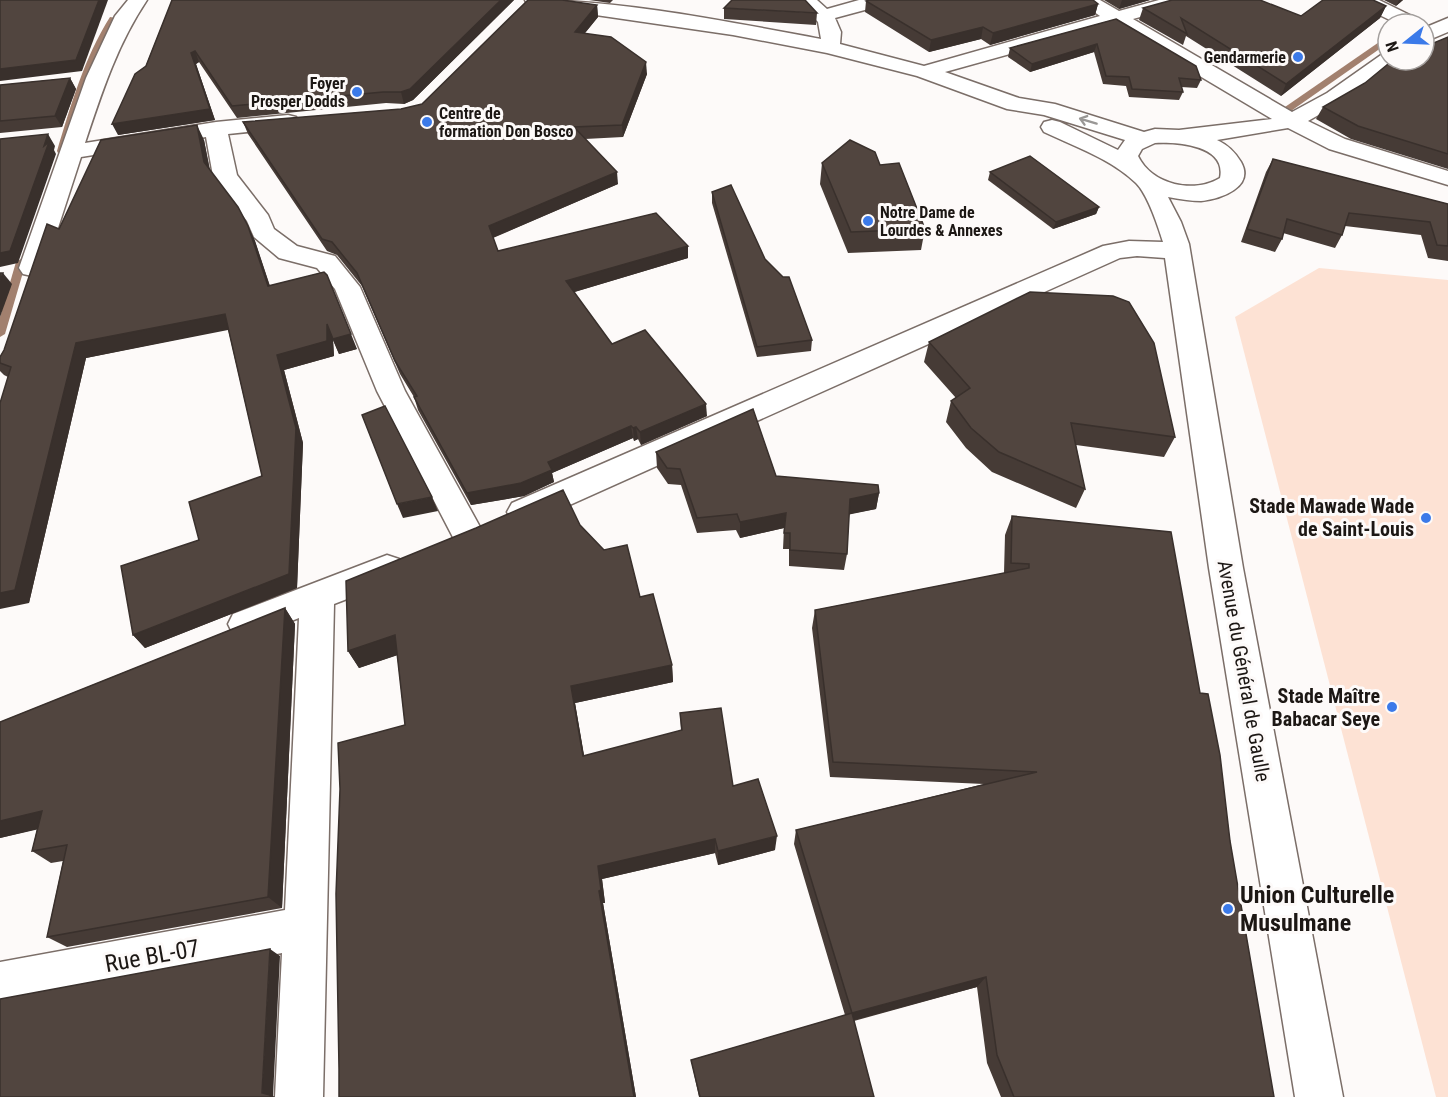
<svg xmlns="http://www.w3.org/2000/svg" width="1448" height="1097" font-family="'Roboto Condensed',sans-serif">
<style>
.green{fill:#fde2d4}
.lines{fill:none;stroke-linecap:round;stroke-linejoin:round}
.stream{fill:#a2806e;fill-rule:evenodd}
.minor-casing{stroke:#7b6e68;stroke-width:3}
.minor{fill:#fff;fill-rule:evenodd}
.wall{fill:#463b36}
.shaded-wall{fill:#39302c}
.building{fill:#51453f;stroke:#39302c;stroke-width:1.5}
.oneway{stroke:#999795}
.poi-dot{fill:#3b7ae9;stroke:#fdfaf9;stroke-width:2}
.labels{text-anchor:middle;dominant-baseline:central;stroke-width:6;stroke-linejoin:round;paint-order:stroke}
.far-poi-label{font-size:16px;font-weight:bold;fill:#1c1714;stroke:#fdfaf9;text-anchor:end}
.poi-label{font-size:20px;font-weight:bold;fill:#1c1714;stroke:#fdfaf9;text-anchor:end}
.street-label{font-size:20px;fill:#1c1714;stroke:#fdfaf9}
.near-poi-label{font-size:24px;font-weight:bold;fill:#1c1714;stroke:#fdfaf9;text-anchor:start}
.near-street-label{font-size:24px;fill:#1c1714;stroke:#fdfaf9}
</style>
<rect width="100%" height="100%" fill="#fdfaf9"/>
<path class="green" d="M1319,268l129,12v817h-12l-201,-780z"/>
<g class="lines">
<g class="stream">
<path d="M110,17l6,1 -23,48 -28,85 -7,2 -1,-2c14,-46 27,-93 53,-134z"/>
<path d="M1385,38h3v5l-97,68h-6v-4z"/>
<path d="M21,259l5,3 -21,72 -5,3v-20l16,-55z"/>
</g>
<defs>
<g id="minor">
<path d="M128,0h19c-30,45 -45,92 -62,143l131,-21 72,-7 8,2 3,5 -3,5 -68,7 9,41 31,40 6,14 23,17 38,10 25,31 45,104 80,145 -4,9 -12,4 -12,-4 -80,-154 -42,-102 -18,-21 -38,-10 -25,-21 -7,-16 -34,-45 -7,-39 -125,20 -36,111 -4,6 -9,2 -9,-2 -4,-6 67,-190 29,-62z"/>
<path d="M525,0c99,0 199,21 296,39l-3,-17 -21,-22h20l10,9 32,-9h30l-2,4 -52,14 6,14 -1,12 84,22 176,-50 -23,-16h23l19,11 40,-11h30l-2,4 -54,15 159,93 35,-19 54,-38 7,-2v7h10l-41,33 -49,28 37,18 103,32v14l-119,-36 -41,-21 -71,12c11,5 18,12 24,22 14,25 -20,37 -40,39 -11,0 -22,-2 -33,-4l13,25 8,22 54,324 100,529h-48l-86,-529 -44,-310 -28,-2 -17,2 -586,263 -11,3 -11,-3 -5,-9 5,-9 591,-257 26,-5 34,1c-5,-16 -15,-47 -27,-59 -25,-24 -60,-36 -92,-51l-3,-5 3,-5 8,-2 8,2 58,28 7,-10 -81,-25 -37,-6 -90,-33 -90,-23 -94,-18 -199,-29 -7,-2zM1114,25l158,94 -93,11 -24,-1 -11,3 -89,-28 -36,-6 -74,-26zM1155,143c22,-1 72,2 65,35 -26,16 -68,7 -82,-22l4,-7z"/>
<path d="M1355,0h24l41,20 3,4h-25l-41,-20z"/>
<path d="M1448,18v14l-24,10v-14z"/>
<path d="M387,555l12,4 5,10 -5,10 -65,25 -11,493h-48l7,-144 -282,53v-44l285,-52 14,-292 -54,21 -12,-5 -5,-10 5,-10z"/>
</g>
</defs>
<use href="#minor" class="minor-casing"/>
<use href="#minor" class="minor"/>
</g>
<g class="wall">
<path d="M172,0h342l-101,100 -9,4 -18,-1 -149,15 -38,-56 -3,2 19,56 -97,15z"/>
<path d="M589,0h24l-3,3z"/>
<path d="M1104,0h46l-31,9z"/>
<path d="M1384,0h19l-7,6z"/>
<path d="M866,1l232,3 -3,11 -105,30 -9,-6 -52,13 -64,-40z"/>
<path d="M597,5l1,12 -13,16 62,41 -24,63 -38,2 33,45 -125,54 5,13 190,7 -114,34 38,52 95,72 -66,29 -3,-6 -4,2 -1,-3 -81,35 2,9 -30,14 -53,9 -53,-95 -4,-13 -14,-23 -38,-88 -25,-31 -10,-4 -79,-117 -5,-12 158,-13 21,-5z"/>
<path d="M1386,6l-6,12 -99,78 -95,-60 -3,9 -44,-25 4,-12 158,8z"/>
<path d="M724,8l93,5 -1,12 -92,-6z"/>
<path d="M1116,19l85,61 -4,8 -16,-1 2,5 -4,8 -50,-3 -3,-11 -23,-2 -9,-32 -64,20 -22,-15 2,-9z"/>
<path d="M1448,37v132l-97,-30 -35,-20 7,-12z"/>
<path d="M70,78l6,11 -14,38 -62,6v-48z"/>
<path d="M204,140l6,30 38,56 7,15 15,45 87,63 -18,5 -6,-14 1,16 -50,14 19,73 -6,145 -152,60 -12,-13 66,-95 63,-64 -34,-147 -142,29 -57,245 -21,-226 -4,-2 -4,-4v-14l4,-7 55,-121z"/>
<path d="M1273,159l175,45v57l-20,-3 -7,-23 -76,-9 -3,9 -7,13 -52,-15 -1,6 -7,13 -34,-10 25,-70z"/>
<path d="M822,163l58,2 45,64 -4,21 -73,3 -28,-69z"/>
<path d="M990,172l109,35 -3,7 -43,15 -65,-49z"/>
<path d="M712,192l53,67 47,81 -1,11 -54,6 -45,-154z"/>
<path d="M929,342l246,95 -11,20 -88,-12 9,44 -9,19 -84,-36 -26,-24 -20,-26 5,-21 5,-3 -32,-36z"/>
<path d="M656,452l120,24 103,17 -3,16 -27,5 -2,40 -3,16 -55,-4v-17h-6l1,-21 -44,10 -4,-8 -39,3 -16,-48 -13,-1 -11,-16z"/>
<path d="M1012,516l188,177 30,148 44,256h-273l-14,-34 -10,-76 -123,34 20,76h-175l-8,-37 154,-45 -51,-171 2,-14 188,-46 -154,-7 -18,-149 3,-18 189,-37 1,-38z"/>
<path d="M580,525l60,72 32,68 1,17 -98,21 9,53 97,-25 -1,-18 53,73 42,64 -57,15 -3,-12 -113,26 3,24h-2l33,194h-297l66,-372 -8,-70 -38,13 -11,-17z"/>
<path d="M285,608l10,16 -13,284 -215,39 -20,-10 16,-76 -12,2 -19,-12 5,-22 -37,9v-116z"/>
</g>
<g class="shaded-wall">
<path d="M99,0h9l-26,71 -82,10v-12z"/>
<path d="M501,0h13l-101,100 -9,4 -3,-12z"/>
<path d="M1122,0h28l-31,9z"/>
<path d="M1399,0h4l-7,6z"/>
<path d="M1098,4l-3,11 -105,30 3,-12z"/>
<path d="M597,5l1,12 -22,27 -1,-12z"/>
<path d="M1386,6l-6,12 -99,78 5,-12z"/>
<path d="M983,27l-2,12 -52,13 2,-12z"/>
<path d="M1097,44l-3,8 -64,20 2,-8z"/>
<path d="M195,51l4,11 -3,2 19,56 -97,15 -6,-11 79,-71z"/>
<path d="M646,62l1,12 -24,63 -1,-12z"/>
<path d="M70,78l6,11 -14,38 -7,-11z"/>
<path d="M197,125l7,15 7,37 -7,-15z"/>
<path d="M48,134l7,12 -1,4 2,4 -38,109 -18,4v-14z"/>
<path d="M617,172l1,12 -126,54 -3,-12z"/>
<path d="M1099,207l-3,7 -43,15 3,-7z"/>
<path d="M248,226l7,15 20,61 -7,-16z"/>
<path d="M688,246v12l-120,36 -2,-13z"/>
<path d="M3,273l9,11 -12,33v-36z"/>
<path d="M225,314l8,15 -147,29 -57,245 -29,6v-16l76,-250z"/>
<path d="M327,324l24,10 6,15 -18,5 -6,-14 1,16 -50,14 19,73 -6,145 -152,60 -12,-13 156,-61 -12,-219z"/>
<path d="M706,404l1,12 -66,29 -1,-13z"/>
<path d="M631,426l2,12 -81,35 2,9 -30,14 -53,9 -4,-12 81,-31z"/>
<path d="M636,427l2,12 -4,2 -1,-13z"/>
<path d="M879,493l-3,16 -29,6 3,-16z"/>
<path d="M432,497l6,14 -35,7 -6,-14z"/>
<path d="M786,513l-2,15 -44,10v-16z"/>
<path d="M285,608l10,16 -13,284 -14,-11z"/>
<path d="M395,635l9,18 -45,15 -11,-17z"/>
<path d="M672,665l1,17 -98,21 12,69 -4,-16 -12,-70z"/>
<path d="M42,811l19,13 -61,14v-17z"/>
<path d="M777,836l-2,14 -57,15v-14z"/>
<path d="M715,839v14l-113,26 3,24h-2l33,194h-2l-35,-206 -1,-25z"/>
<path d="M270,949l10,7 -7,140 2,1h-5l-8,-4z"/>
<path d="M986,977l-9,10 -130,35 5,-9z"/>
</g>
<g class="building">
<path d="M0,0h99l-23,60 -76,9z"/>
<path d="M172,0h329l-91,89 -9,3h-18l-151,14 -37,-55 -4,2 19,56 -98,15 23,-50 11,-8z"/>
<path d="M528,0h34l35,5 -22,27 36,5 35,25 -24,63 -48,2 43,45 -128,54 9,25 158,-38 32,33 -122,35 46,63 33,-14 61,74 -66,28 -4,-5 -3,1 -2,-2 -83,36 4,8 -31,13 -54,10 -53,-96 3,-1 -22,-35 -38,-88 -25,-31 -10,-3 -79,-117 158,-13 21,-5z"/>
<path d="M732,0h73l12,13 -93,-5z"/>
<path d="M869,0h224l5,4 -105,29 -10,-6 -52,13 -65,-39z"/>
<path d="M1172,0h88l41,16 22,-16h50l13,6 -100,78 -105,-66 6,16 -44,-26z"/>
<path d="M1116,19l80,47 5,14 -22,-2 4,14 -51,-3 -3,-12 -23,-1 -9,-32 -65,20 -22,-16z"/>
<path d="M1448,37v117l-90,-28 -35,-19 42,-24 28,-23h31v-13z"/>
<path d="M70,78l-15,38 -55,5v-36z"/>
<path d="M197,125l7,37 34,45 10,19 20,60 56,-14 3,3 24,59 -18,5 -6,-15v17l-50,14 19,73 -7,146 -156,61 -12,-69 78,-26 -10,-38 73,-26 -37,-162 -149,29 -61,247 -15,3v-190l11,-36 -11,-4v-6l4,-7 43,-126 12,5 42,-89z"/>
<path d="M48,134l-4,12 5,-4 -39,109 -10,2v-114z"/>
<path d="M850,140l25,12 5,13 19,-2 26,66 -74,3 -29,-69z"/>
<path d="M1030,156l69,51 -43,15 -66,-50z"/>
<path d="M1273,159l175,45v42l-11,-1 -7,-23 -81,-9 -7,22 -55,-16 -5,20 -35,-10z"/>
<path d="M731,185l34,74 18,18h6l23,63 -55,7 -45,-155z"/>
<path d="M0,273h3l-3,8z"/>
<path d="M1030,292l83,4 16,6 25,41 21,94 -104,-14 14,66 -86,-37 -28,-24 -20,-27 19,-13 -41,-46z"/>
<path d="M385,406l47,91 -35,7 -35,-89z"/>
<path d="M753,409l23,67 102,9 1,8 -29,6 -3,55 -57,-4v-17h-6l2,-20 -46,9 -3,-8 -40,4 -17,-49 -13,-1 -11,-16z"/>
<path d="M563,490l17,35 24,25 23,-5 13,52 13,-3 19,71 -101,21 12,70 99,-26 -2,-17 41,-5 12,78 25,-7 19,57 -59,15 -3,-12 -117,27 3,24 -2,1 35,206h-295v-28l-3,-175 4,-105 -2,-46 67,-18 -10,-90 -47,16 -2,-70 130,-53z"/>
<path d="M1012,516l159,16 29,161 8,1 12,61 10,86 44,256h-260l-17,-42 -11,-78 -134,36 -56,-183 241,-58 -204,-10 -18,-152 214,-42v-4l-18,-1z"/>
<path d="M285,608l-17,289 -221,40 20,-92 -35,6 10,-40 -42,10v-99z"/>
<path d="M270,949l-8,144 8,2v2h-270v-98z"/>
<path d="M852,1013l22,84h-174l-9,-37z"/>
</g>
<defs><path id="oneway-shaft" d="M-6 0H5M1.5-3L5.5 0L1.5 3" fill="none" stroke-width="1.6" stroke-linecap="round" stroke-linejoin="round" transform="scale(1.5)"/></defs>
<use class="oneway" href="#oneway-shaft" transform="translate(1088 121) rotate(-163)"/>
<g class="poi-dot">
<circle cx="1298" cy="57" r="6"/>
<circle cx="357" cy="92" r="6"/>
<circle cx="427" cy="122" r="6"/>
<circle cx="868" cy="221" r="6"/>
<circle cx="1426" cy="518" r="6"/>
<circle cx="1392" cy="707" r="6"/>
<circle cx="1228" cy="909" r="6"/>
</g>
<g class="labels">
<g class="far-poi-label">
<text x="1286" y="57">Gendarmerie</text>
<text x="345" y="83">Foyer<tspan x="345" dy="18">Prosper Dodds</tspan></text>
<text x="439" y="113" text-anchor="start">Centre de<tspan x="439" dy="18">formation Don Bosco</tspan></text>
<text x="880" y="212" text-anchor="start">Notre Dame de<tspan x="880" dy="18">Lourdes &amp; Annexes</tspan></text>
</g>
<g class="poi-label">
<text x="1414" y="506">Stade Mawade Wade<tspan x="1414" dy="23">de Saint-Louis</tspan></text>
<text x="1380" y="696">Stade Maître<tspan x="1380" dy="23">Babacar Seye</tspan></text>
</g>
<g class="street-label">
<text transform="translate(1244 671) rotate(80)">Avenue du Général de Gaulle</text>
</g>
<g class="near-poi-label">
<text x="1240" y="895">Union Culturelle<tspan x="1240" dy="28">Musulmane</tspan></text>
</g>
<g class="near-street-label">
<text transform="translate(152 956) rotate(-10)">Rue BL-07</text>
</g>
</g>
<g transform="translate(1406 42) rotate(252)"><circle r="28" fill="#fdfaf9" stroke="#a39f9d" stroke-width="1.5"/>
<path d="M0-4.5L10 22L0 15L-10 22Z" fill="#3b7ae9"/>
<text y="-9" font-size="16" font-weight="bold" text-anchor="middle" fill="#1c1714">N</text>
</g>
</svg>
